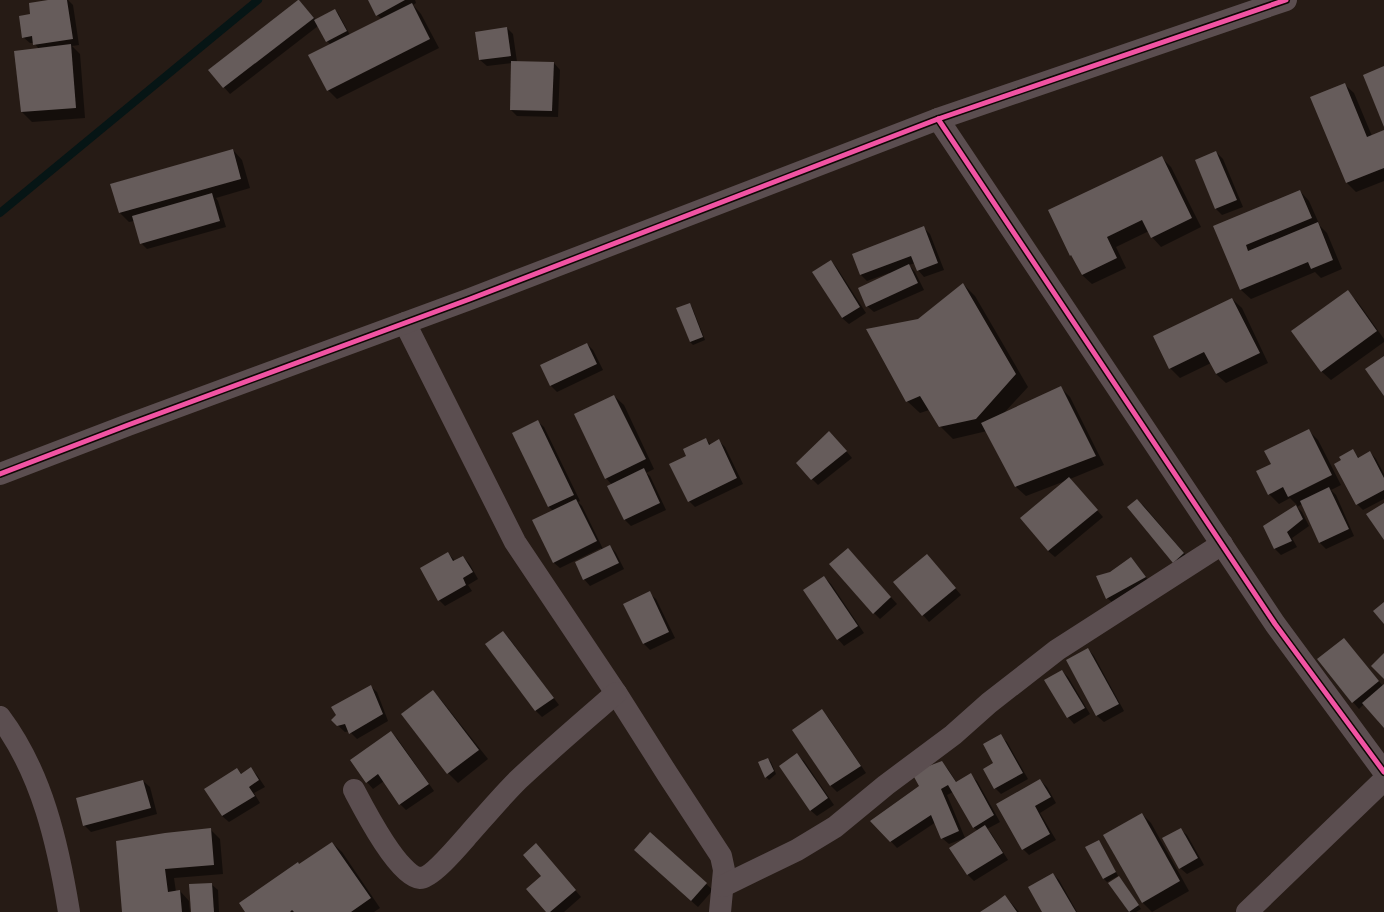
<svg xmlns="http://www.w3.org/2000/svg" width="1384" height="912" font-family="'Source Sans 3',sans-serif">
<style>
.shadow{fill:#0007}
.lines{fill:none;stroke-linecap:round;stroke-linejoin:round}
.stream{stroke:#061515;stroke-width:8}
.building{fill:#665c5b}
.minor{stroke:#5b4e50;stroke-width:22}
.cycleway-casing{stroke:#0f0704;stroke-width:8}
.cycleway{stroke:#f153a3;stroke-width:5}
</style>
<rect width="100%" height="100%" fill="#261b15"/>
<g class="shadow">
<path d="M55,0h13l5,5 6,40 -7,1 8,8 5,64 -53,4 -10,-10 -7,-60 24,-3 -5,-6h-4l-7,-6z"/>
<path d="M369,0h46l1,3 -3,2 8,9 18,34 -102,51 -9,-9 3,-45 -4,-4 -9,-15 -88,68 -21,-24 90,-69 17,19 19,-10 3,3 12,22 32,-16 -5,-4z"/>
<path d="M507,28l6,6 4,28 37,1 6,7 -2,47 -41,-1 -6,-6 1,-47 -25,3 -7,-6 -4,-27z"/>
<path d="M1344,84l10,9 18,43 12,-4v49l-28,11 -9,-9 -36,-85z"/>
<path d="M233,150l9,10 8,28 -34,10 2,3 8,26 -79,22 -6,-6 -7,-22 -5,1 -9,-9 -9,-29z"/>
<path d="M1216,152l7,7 20,48 -21,8 -6,-6 -20,-48z"/>
<path d="M1161,157l10,10 30,60 -40,20 -9,-10 -3,-6 -33,16 10,21 -34,16 -10,-9 -7,-16 -4,-4z"/>
<path d="M1300,191l9,10 11,25 7,7 15,36 -21,9 -6,-6 -64,27 -10,-9 -26,-63z"/>
<path d="M924,228l6,6 14,36 -20,7 -6,-7 -3,-7 -6,2 6,7 9,18 -50,22 -7,-6 23,-32 -1,-1 -22,8 -6,-6 -8,-21z"/>
<path d="M831,261l6,7 29,45 -17,11 -7,-6 -28,-46z"/>
<path d="M963,284l12,12 53,91 -24,26 57,-25 9,9 34,68 -34,14 33,38 -48,40 -7,-6 17,-70 -39,15 -10,-9 -29,-56 -34,8 -13,-13 -11,-16 -9,3 -13,-12 11,-81z"/>
<path d="M1347,292l10,9 27,38v3l-53,38 -10,-9z"/>
<path d="M1232,299l10,9 26,55 -42,20 -10,-9 -5,-11 -31,15 -10,-10z"/>
<path d="M689,304l3,3 13,33 -12,5 -3,-3z"/>
<path d="M587,344l6,6 10,20 -46,22 -6,-6 -10,-20z"/>
<path d="M614,396l10,9 30,64 -8,4 4,3 16,34 -35,16 -6,-6 -16,-33 3,-2 -6,-7z"/>
<path d="M537,421l7,6 36,74 -2,1 4,4 21,43 7,-3 6,7 8,16 -34,17 -6,-7 18,-29 -1,-2 -41,20 -7,-6v-51l-4,-4 -36,-74z"/>
<path d="M1308,430l10,10 23,45 -10,5 5,5 18,41 -28,13 -7,-7 -17,-38 -5,3 5,5 7,14 -17,12 5,9 -16,8 -7,-7 -10,-21 33,-22 -7,-7 -11,6 -10,-10 3,-30z"/>
<path d="M835,438l17,20 -34,27 -6,-6z"/>
<path d="M706,439l5,6 8,-4 6,6 18,37 -48,23 -6,-6 -2,-45z"/>
<path d="M1352,450l7,8 11,-6 6,7 8,15v25l-21,11 -6,-6 -15,-43z"/>
<path d="M1137,500l7,6 46,54 -16,2z"/>
<path d="M448,553l7,8 8,-4 6,6 9,16 -10,6 4,6 -27,15 -6,-6z"/>
<path d="M854,556l43,48 -17,15 -6,-6z"/>
<path d="M1131,558l6,7 14,19 -37,20 -7,-6 3,-25z"/>
<path d="M933,562l28,33 -32,27 -34,-40z"/>
<path d="M824,577l7,7 33,49 -20,13 -6,-7z"/>
<path d="M649,593l7,6 19,39 -25,12 -6,-6 -19,-39z"/>
<path d="M503,632l6,6 50,67 -17,12 -6,-6 -50,-66z"/>
<path d="M1350,646l33,40h1v41l-20,-23 -5,5 -6,-7 -34,-43z"/>
<path d="M1088,649l6,7 30,55 -20,11 -7,-6 -30,-55z"/>
<path d="M1062,671l6,6 22,37 -16,10 -6,-7z"/>
<path d="M370,686l7,6 11,29 -31,18 -8,-8 -4,1 -13,-12z"/>
<path d="M433,691l9,10 46,58 -30,24 -10,-10z"/>
<path d="M822,711l6,6 38,56 -29,19 -6,-6 -38,-56z"/>
<path d="M390,732l7,6 37,53 -28,19 -6,-6 -16,-23 -11,8 -6,-7 -16,-22z"/>
<path d="M1000,736l7,6 21,37 -27,15 -6,-6v-25z"/>
<path d="M797,755l7,6 30,44 -17,11 -7,-6z"/>
<path d="M768,759l3,3 5,12 -7,6 -3,-3z"/>
<path d="M941,762l7,7 9,14 13,-8 7,6 23,41 -13,7 4,4 17,27 -34,21 -6,-6 -17,-27 27,-17 -5,-4 -20,-35 -6,3 18,43 -16,6 -7,-6 -6,-16 -39,26 -25,-27 48,-34z"/>
<path d="M237,769l5,5 9,-5 6,6 8,12 -11,6 6,10 -31,19 -7,-6 -17,-27z"/>
<path d="M1040,780l7,7 9,16 -16,10 16,27 -27,15 -6,-6z"/>
<path d="M143,781l7,6 7,27 -66,18 -7,-7z"/>
<path d="M1142,814l9,9 38,68 -37,21 -10,-10z"/>
<path d="M210,829l10,10 3,35 -49,4 2,14 4,-1 9,10 1,11h-67l-6,-70z"/>
<path d="M1180,829l7,6 17,30 -17,9 -7,-6z"/>
<path d="M1099,842l2,2 17,32 -11,6 -3,-3 -17,-31z"/>
<path d="M332,843l10,9 38,56 -6,4h-128l53,-47z"/>
<path d="M542,851l39,46 -17,15h-17l-5,-36z"/>
<path d="M641,856l65,28 7,6 -15,17z"/>
<path d="M1053,874l6,6 18,32h-34z"/>
<path d="M1122,881l19,28 -5,3h-7l-19,-28z"/>
<path d="M211,884l7,6 1,22h-27z"/>
<path d="M1005,896l14,16h-37z"/>
</g>
<g class="lines">
<path class="stream" d="M0,213l258,-213"/>
</g>
<g class="building">
<path d="M48,0h19l6,39 -40,6 -1,-9 -10,2 -3,-22 11,-2 -1,-11z"/>
<path d="M298,0h1l15,18 -91,70 -15,-18z"/>
<path d="M368,0h37l-29,16z"/>
<path d="M412,3l18,36 -103,52 -19,-36z"/>
<path d="M335,9l12,22 -21,11 -12,-22z"/>
<path d="M507,27l4,29 -32,4 -4,-28z"/>
<path d="M71,44l5,64 -55,4 -7,-61z"/>
<path d="M511,61l43,1 -2,49 -42,-1z"/>
<path d="M1384,66v61l-21,-52z"/>
<path d="M1345,83l22,54 17,-7v38l-38,15 -36,-86z"/>
<path d="M233,149l8,30 -122,34 -9,-29z"/>
<path d="M1216,151l21,49 -22,9 -20,-49z"/>
<path d="M1162,156l30,62 -41,20 -9,-18 -35,17 10,21 -35,17 -11,-20 -1,1 -22,-46z"/>
<path d="M1300,190l12,28 -66,27 2,6 70,-29 15,38 -22,9 -3,-7 -68,28 -27,-64z"/>
<path d="M212,193l8,28 -80,23 -8,-28z"/>
<path d="M924,226l14,37 -21,8 -6,-15 -51,19 -8,-21z"/>
<path d="M831,260l29,47 -18,11 -30,-46z"/>
<path d="M909,264l9,19 -52,24 -8,-19z"/>
<path d="M963,283l53,91 -40,45 -37,8 -19,-31 -14,6 -40,-73 52,-10z"/>
<path d="M1348,290l29,41 -56,41 -30,-41z"/>
<path d="M1232,298l28,55 -44,21 -12,-22 -35,17 -16,-33z"/>
<path d="M690,303l13,34 -13,5 -14,-34z"/>
<path d="M587,343l10,21 -47,22 -10,-21z"/>
<path d="M1384,356v40l-19,-27z"/>
<path d="M1061,386l35,70 -81,31 -34,-64z"/>
<path d="M614,395l32,64 -41,20 -31,-65z"/>
<path d="M538,420l36,75 -26,12 -36,-74z"/>
<path d="M1309,429l23,46 -44,22 -5,-10 -15,8 -12,-24 15,-7 -7,-13z"/>
<path d="M829,431l18,20 -36,29 -15,-17z"/>
<path d="M706,438l3,7 10,-6 18,39 -49,24 -19,-38 17,-8 -3,-7z"/>
<path d="M1353,449l5,9 12,-7 14,27v12l-28,15 -22,-41 7,-4 -2,-3z"/>
<path d="M644,468l16,35 -36,17 -17,-34z"/>
<path d="M1069,477l29,33 -50,41 -28,-33z"/>
<path d="M1329,487l20,42 -30,14 -19,-42z"/>
<path d="M576,499l21,42 -44,22 -21,-43z"/>
<path d="M1137,499l47,54 -11,10 -46,-56z"/>
<path d="M1384,503v37l-18,-26z"/>
<path d="M1296,505l7,14 -16,13 5,9 -18,8 -11,-23z"/>
<path d="M610,545l9,18 -36,17 -8,-18z"/>
<path d="M848,548l43,49 -18,17 -44,-50z"/>
<path d="M448,552l5,9 10,-5 10,16 -10,6 3,7 -28,16 -18,-33z"/>
<path d="M927,554l29,34 -34,28 -29,-34z"/>
<path d="M1131,557l15,20 -40,22 -10,-23 14,-4z"/>
<path d="M824,576l34,50 -21,14 -34,-50z"/>
<path d="M650,591l19,41 -26,12 -20,-40z"/>
<path d="M1384,602v22l-11,-13z"/>
<path d="M503,631l51,67 -19,13 -50,-67z"/>
<path d="M1344,638l35,43 -27,22 -35,-44z"/>
<path d="M1088,648l31,56 -23,12 -30,-56z"/>
<path d="M1384,653v26l-13,-13z"/>
<path d="M1062,670l23,38 -18,10 -23,-38z"/>
<path d="M1384,684v44l-22,-25z"/>
<path d="M371,685l12,29 -34,20 -4,-10 -8,2 -6,-6 5,-5 -5,-8z"/>
<path d="M433,690l46,60 -32,24 -46,-60z"/>
<path d="M822,709l39,57 -31,20 -38,-56z"/>
<path d="M391,731l38,53 -30,21 -21,-31 -12,9 -16,-23z"/>
<path d="M1001,734l22,39 -29,16 -11,-20 10,-6 -10,-19z"/>
<path d="M797,753l31,45 -18,13 -31,-45z"/>
<path d="M768,758l6,13 -9,7 -7,-16z"/>
<path d="M942,761l14,21 15,-9 23,42 -21,13 -25,-43 -7,4 18,42 -18,8 -10,-24 -41,27 -20,-21 49,-35 -5,-9 12,-10z"/>
<path d="M251,767l8,13 -10,7 6,9 -33,20 -18,-27 33,-21 4,6z"/>
<path d="M1040,779l11,18 -16,9 15,28 -28,16 -26,-46z"/>
<path d="M143,780l8,28 -68,18 -7,-28z"/>
<path d="M1142,813l38,68 -38,22 -39,-68z"/>
<path d="M985,825l18,28 -36,22 -18,-27z"/>
<path d="M211,828l3,37 -49,4 3,23 12,-2 2,22h-60l-6,-71 49,-8z"/>
<path d="M1181,828l17,30 -19,11 -17,-31z"/>
<path d="M650,832l57,51 -16,18 -57,-51z"/>
<path d="M1099,840l17,32 -13,7 -18,-32z"/>
<path d="M332,842l39,56 -20,14h-57l-2,-2 -2,2h-45l-6,-9 59,-41 1,2z"/>
<path d="M536,843l40,47 -26,22h-4l-20,-23 15,-13 -18,-21z"/>
<path d="M1053,873l23,39h-34l-14,-25z"/>
<path d="M1119,876l20,29 -10,7 -21,-29z"/>
<path d="M212,883l2,29h-23l-2,-28z"/>
<path d="M1005,895l12,17h-37l17,-11z"/>
</g>
<g class="lines">
<g class="minor">
<path d="M938,119l337,505 109,148"/>
<path d="M405,323l110,219 101,151 52,82 53,81 3,14 -4,42"/>
<path d="M0,474l128,-49 342,-126 468,-180 348,-119"/>
<path d="M0,717c42,56 58,127 69,195"/>
<path d="M354,790c10,19 45,87 66,88 12,0 41,-35 49,-44 16,-18 32,-37 49,-54 32,-30 65,-58 98,-87"/>
<path d="M723,886l74,-36 38,-23 51,-42 67,-50 36,-32 68,-53 165,-106"/>
<path d="M1247,912l137,-132"/>
</g>
<defs>
<g id="cycleway">
<path d="M938,119l337,505 109,148"/>
<path d="M0,474l128,-49 342,-126 468,-180 348,-119"/>
</g>
</defs>
<use href="#cycleway" class="cycleway-casing"/>
<use href="#cycleway" class="cycleway"/>
</g>
</svg>
